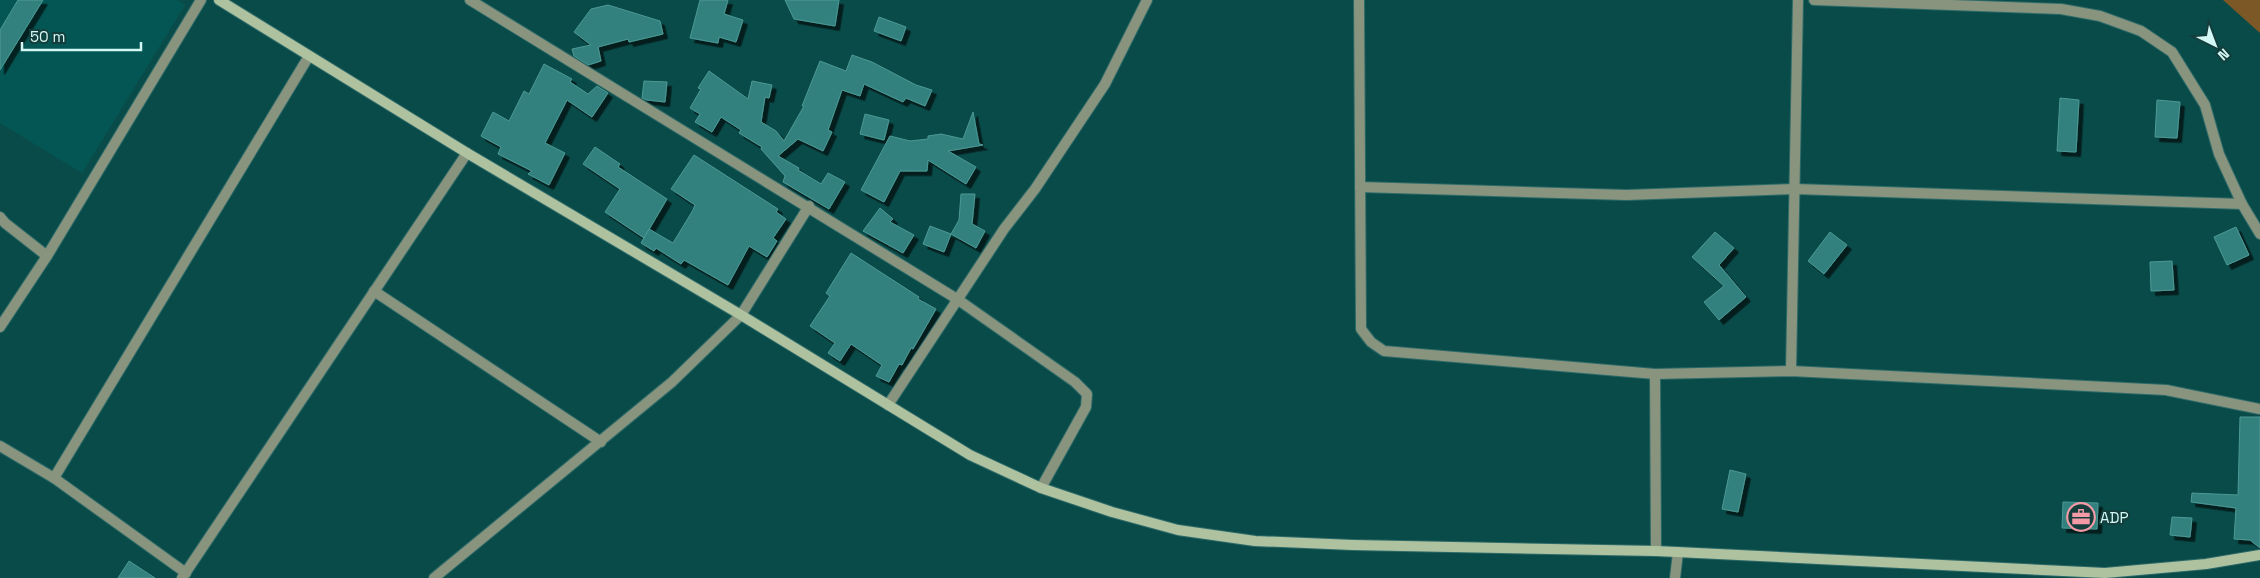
<svg xmlns="http://www.w3.org/2000/svg" width="2260" height="578" font-family="'Space Grotesk',sans-serif">
<style>
.built{fill:#045654}
.green{fill:#7d5827}
.building{fill:#33817e;stroke:#4c9995;filter:url(#shadow)}
.lines{fill:none;stroke-linecap:round;stroke-linejoin:round}
.street-casing{stroke:#2d6a68;stroke-width:12}
.secondary-casing{stroke:#2d6a68;stroke-width:12}
.street{stroke:#88947e;stroke-width:10}
.secondary{stroke:#afc2a0;stroke-width:10}
.labels{text-anchor:middle;dominant-baseline:central;stroke-width:4;stroke-linejoin:round;paint-order:stroke}
.poi-label{font-size:15px;fill:#d2f7f4;stroke:#143e3c;text-anchor:start}
</style>
<defs>
<filter id="shadow"><feDropShadow dx="4.5" dy="4.5" stdDeviation="0" flood-color="#0009"/></filter>
</defs>
<rect width="100%" height="100%" fill="#094b49"/>
<path class="built" d="M0,0h177l8,5 -103,168 -82,-50z"/>
<path class="green" d="M2223,0h37v33z"/>
<g class="building">
<path d="M18,0h25l-43,70v-40z"/>
<path d="M700,0h28l-4,14 19,6 -7,22 -17,-5 -1,6 -28,-5z"/>
<path d="M785,0h54l-4,26 -41,-7z"/>
<path d="M608,5l52,16 3,13 -34,8 -1,-3 -30,8 3,14 -13,4 -14,-9 -2,-7 19,-4 -17,-13 17,-23z"/>
<path d="M879,17l27,10 -5,14 -27,-10z"/>
<path d="M852,55l20,7 44,23 16,5 -7,16 -19,-8 -3,4 -39,-18 -4,12 -18,-6 -14,40 4,2 -9,19 -25,-12 -20,17 21,12 -1,2 23,14 7,-11 17,9 -16,27 -46,-27 2,-6 -24,-27 1,-2 -23,-14 2,-3 -20,-13 -9,15 -17,-10 5,-8 -10,-6 11,-19 -3,-1 11,-17 39,28 4,-18 20,4 -3,13 -4,-1 -4,25 15,9 8,10 20,-35h-2l18,-45 26,10z"/>
<path d="M544,64l28,15 -2,3 18,12 9,-8 11,7 -16,24 -25,-17 -22,43 20,10 -16,32 -21,-11 4,-3 -34,-17 3,-7 -20,-11 12,-24 16,9 15,-30 5,3z"/>
<path d="M644,81l23,1 -2,20 -18,-2 -5,-2z"/>
<path d="M2060,98l19,2 -3,52 -19,-1z"/>
<path d="M2157,100l23,2 -3,36 -22,-1z"/>
<path d="M973,112l6,32 4,1 -35,6 28,16 -10,17 -38,-24 -1,11h-27l-16,31 -23,-12 29,-54 20,5 18,-2v-3l13,-2 22,5z"/>
<path d="M865,114l24,6 -5,20 -24,-6z"/>
<path d="M595,147l25,17 -2,3 49,32 -23,39 -39,-26 15,-23 -37,-25z"/>
<path d="M694,155l84,54 -2,3 10,7 -13,19 4,3 -10,16 -18,-11 -21,39 -44,-25 -3,4 -25,-16 -2,3 -13,-8 8,-14 24,14 20,-33 2,-5 -24,-16z"/>
<path d="M961,194h14l-3,30 13,7 -9,17 -25,-14 8,-14z"/>
<path d="M880,208l13,11 -3,3 24,13 -11,18 -40,-22z"/>
<path d="M930,226l21,8 -7,18 -21,-8z"/>
<path d="M2236,227l13,28 -22,10 -13,-28z"/>
<path d="M1715,232l19,16 -15,17 27,32 -27,23 -15,-18 20,-16 -32,-29z"/>
<path d="M1830,232l17,13 -23,29 -16,-13z"/>
<path d="M851,253l68,44 -1,2 18,10 -23,40 -2,-1 -9,17 -3,-1 -10,18 -13,-6 6,-11 -31,-21 -11,17 -12,-8 7,-10 -25,-17 20,-30 -4,-3z"/>
<path d="M2172,261l2,29 -23,1 -1,-29z"/>
<path d="M2240,417h20v131l-10,-8 -16,-1 2,-31 -45,-6 1,-9 46,2z"/>
<path d="M1730,470l16,4 -8,38 -16,-3z"/>
<path d="M2063,502l35,1 -1,26 -35,-1z"/>
<path d="M2172,517l20,1 -2,19 -20,-2z"/>
<path d="M129,561l26,17h-37z"/>
</g>
<g class="lines">
<defs>
<g id="street">
<path d="M470,0l487,299 118,83 12,12 -1,13 -45,81"/>
<path d="M1359,0l2,329 10,13 13,9 271,23 136,-3 375,19 94,19"/>
<path d="M1814,0l247,9 39,7 41,15 31,21 33,53 14,49 23,50 18,30"/>
<path d="M1360,187l267,8 168,-6 447,15"/>
<path d="M0,217l5,6 42,33"/>
<path d="M374,291l227,151"/>
<path d="M0,327l47,-71 154,-256"/>
<path d="M1791,371l7,-371"/>
<path d="M1655,374l1,177"/>
<path d="M888,405l116,-176 31,-40 70,-105 42,-84"/>
<path d="M0,446l54,32 132,95"/>
<path d="M54,478l255,-422"/>
<path d="M182,578l285,-425"/>
<path d="M434,578l238,-196 69,-67 68,-109"/>
<path d="M1675,578l3,-26"/>
</g>
<path id="secondary" d="M219,0l248,153 274,162 229,140 71,33 71,24 66,18 77,11 98,4 303,6 449,22 101,-9 54,-9"/>
</defs>
<use href="#street" class="street-casing"/>
<use href="#secondary" class="secondary-casing"/>
<use href="#street" class="street"/>
<use href="#secondary" class="secondary"/>
</g>
<defs>
<symbol id="office-ring" viewBox="-11 -11 22 22"><circle r="9.5" fill="#143e3c" stroke="#f49aa6" stroke-width="1.5"/><path d="M-6-3h4V-5.5h4V-3h4V5H-6ZM-1-4.5V-3h2v-1.5ZM-6 0V1H6V0Z" fill="#f49aa6"/></symbol>
</defs>
<g fill-rule="evenodd">
<use href="#office-ring" x="2065" y="501" width="32" height="32"/>
</g>
<g class="labels">
<g class="poi-label">
<text x="2100" y="517">ADP</text>
</g>
</g>
<g transform="translate(2215 45) rotate(138)" stroke="#143e3c" stroke-width="4" paint-order="stroke">
<path d="M0-4L9 19L0 12L-9 19Z" fill="#d2f7f4"/>
<text y="-8" font-size="14" font-weight="bold" text-anchor="middle" fill="#d2f7f4">N</text>
</g>
<path d="M22 42v8h119v-8" fill="none" stroke="#d2f7f4" stroke-width="2.5"/>
<text x="30" y="42" font-size="15" fill="#d2f7f4" stroke="#143e3c" stroke-width="4" paint-order="stroke">50 m</text>
</svg>
